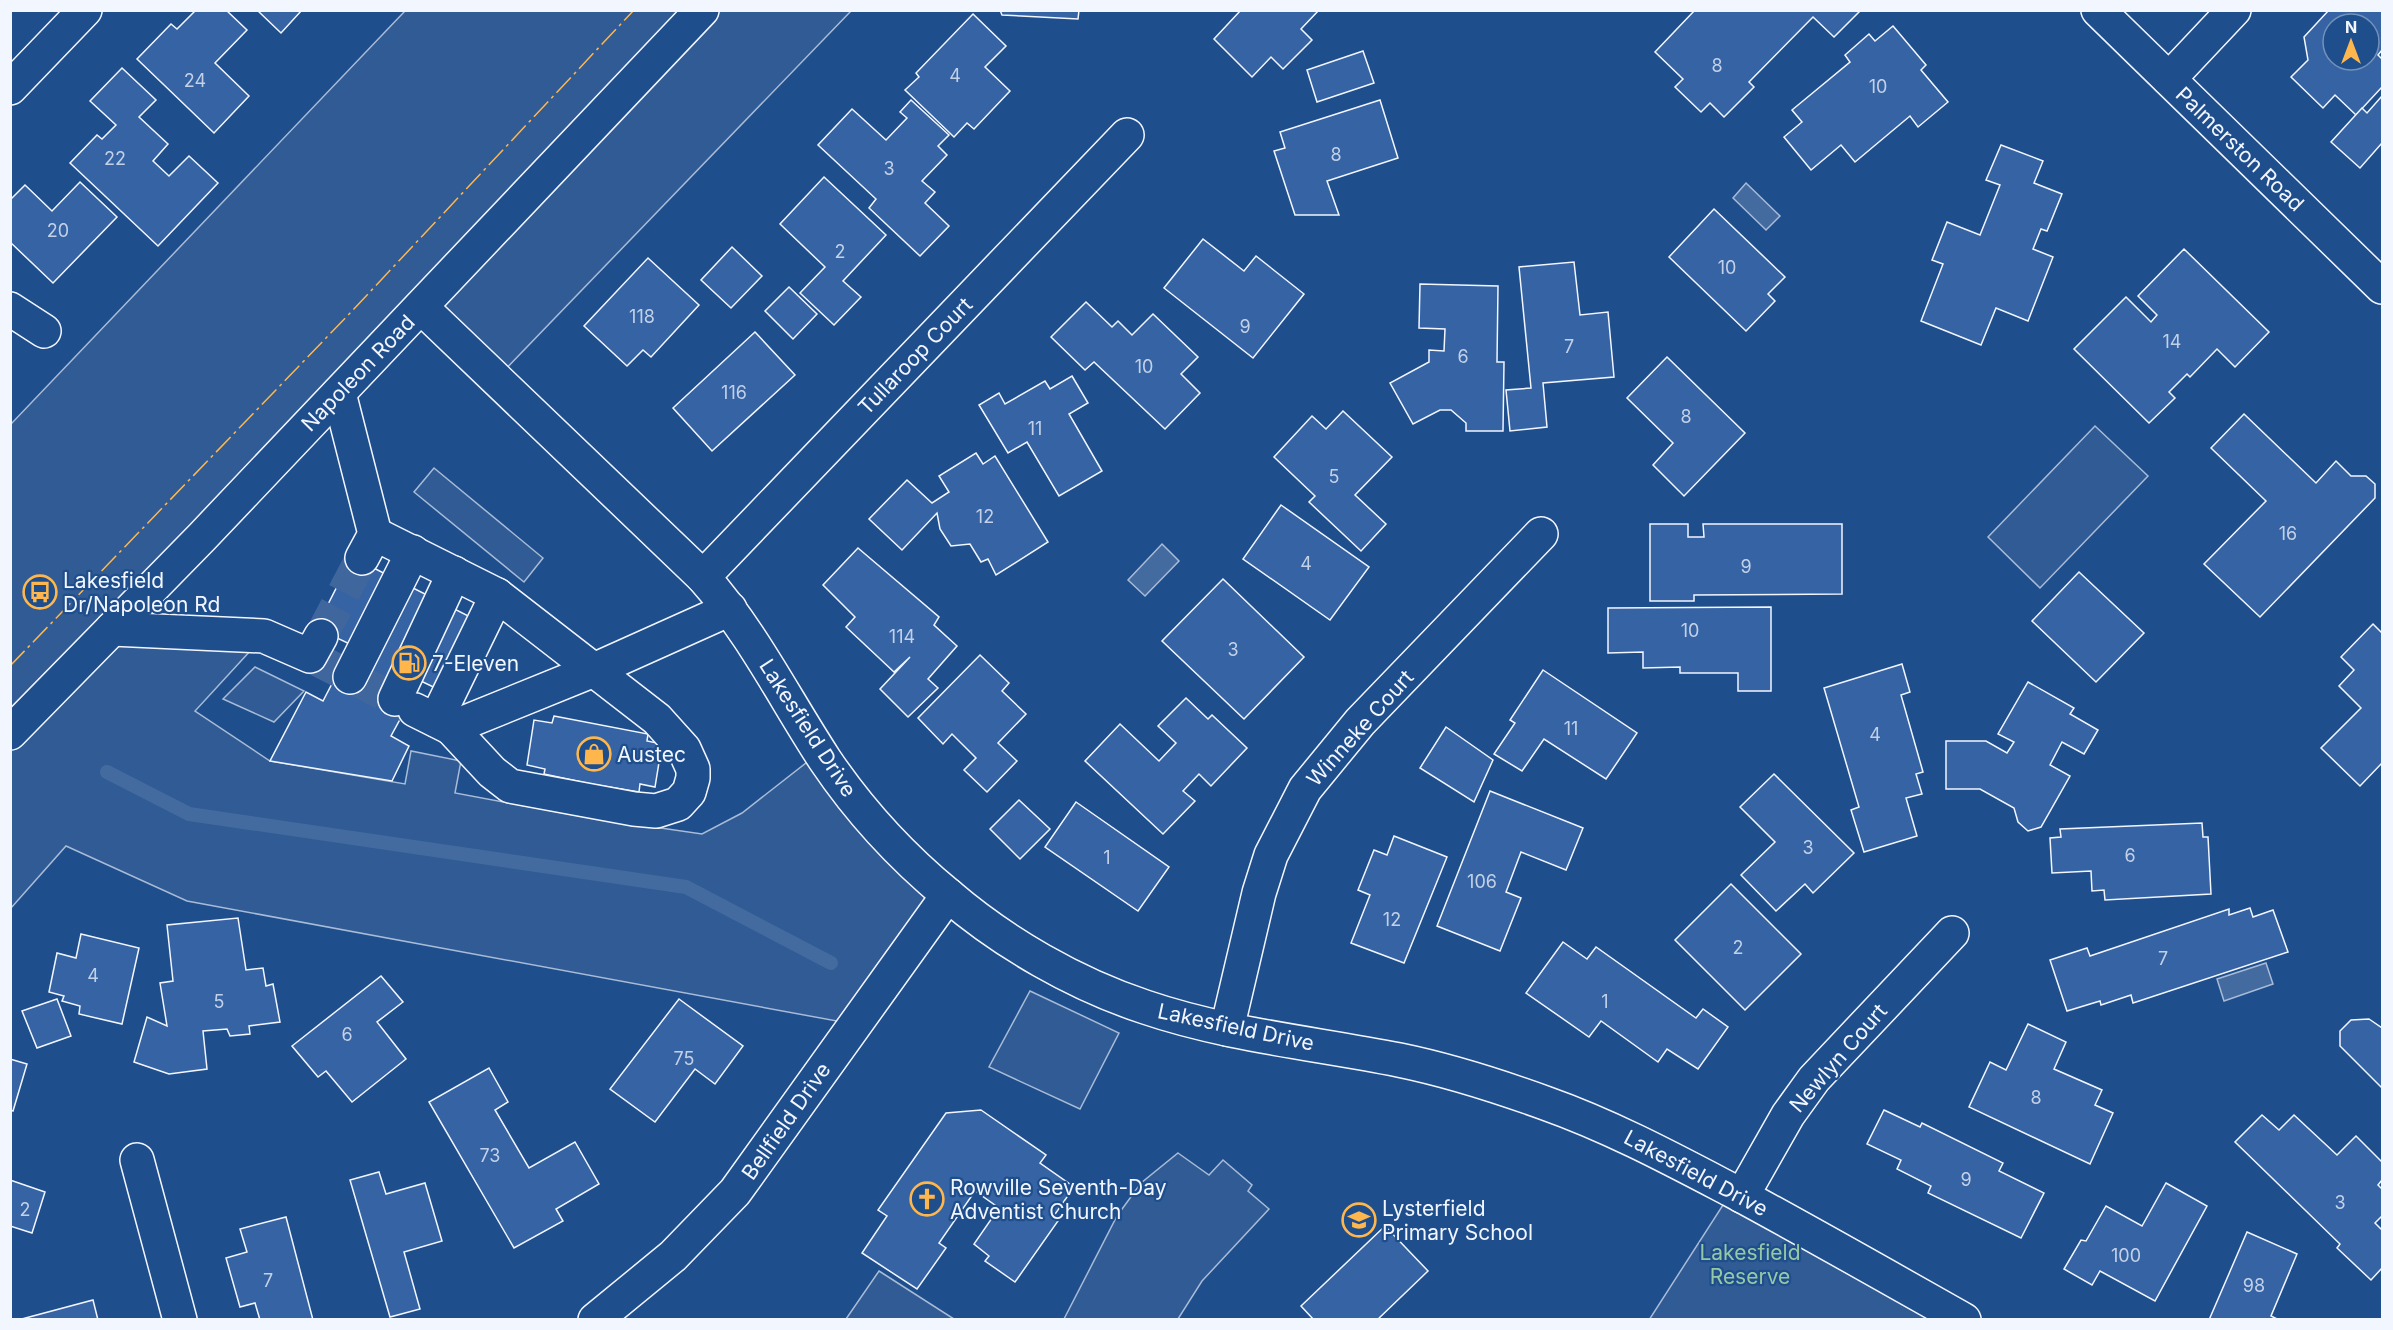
<svg xmlns="http://www.w3.org/2000/svg" width="2393" height="1330" font-family="Inter,sans-serif">
<style>
.built{fill:#305b95;stroke:#a8bbd7;stroke-width:1.5}
.water{fill:#446ba0;stroke:#a8bbd7;stroke-width:1.5}
.lines{fill:none;stroke-linecap:round;stroke-linejoin:round}
.stream{stroke:#446ba0;stroke-width:14}
.building{fill:#3563a3;stroke:#f2f6ff;stroke-width:1.5;fill-rule:evenodd}
.minor-tunnel{stroke:#3f679d;stroke-width:33;stroke-dasharray:33 16;stroke-linecap:butt}
.minor-casing{stroke:#f2f6ff;stroke-width:36}
.major-casing{stroke:#f2f6ff;stroke-width:36}
.minor{stroke:#1f4e8c;stroke-width:33}
.major{stroke:#1f4e8c;stroke-width:33}
.power{stroke:#ffb74d;stroke-width:1.5;stroke-dasharray:21 4.5 3 4.5;stroke-linecap:butt}
.labels{text-anchor:middle;dominant-baseline:central;stroke-width:4.5;stroke-linejoin:round;paint-order:stroke}
.number-label{font-size:18px;fill:#c3d1e8}
.street-label{font-size:21px;fill:#f2f6ff;stroke:#1f4e8c}
.poi-label{font-size:21px;fill:#f2f6ff;stroke:#1f4e8c;text-anchor:start}
.park-label{font-size:21px;fill:#97c8a6;stroke:#1f4e8c}
</style>
<rect width="100%" height="100%" fill="#1f4e8c"/>
<g class="built">
<path d="M405,11h446l-354,367 -76,-71 -308,322 151,7 -69,75 75,50 135,23 6,-33 50,10 -6,32 130,24 117,17 40,-21 78,-61 128,143 -95,129 -666,-123 -121,-55 -55,62v-484z"/>
<path d="M2095,426l53,50 -108,112 -52,-51z"/>
<path d="M434,468l109,90 -19,24 -110,-90z"/>
<path d="M255,667l49,24 -30,31 -51,-23z"/>
<path d="M1030,991l89,42 -39,76 -91,-42z"/>
<path d="M1178,1153l31,22 14,-15 29,25 -4,6 21,18 -67,72 -24,38h-114l53,-103 24,-33z"/>
<path d="M1732,1191l232,129h-315z"/>
<path d="M879,1271l75,48h-108z"/>
</g>
<g class="water">
<path d="M1746,183l34,33 -14,14 -33,-32z"/>
<path d="M1162,544l17,17 -34,35 -17,-16z"/>
<path d="M2266,963l7,21 -49,17 -7,-22z"/>
</g>
<g class="lines">
<path class="stream" d="M107,772l82,42 497,73 145,76"/>
</g>
<g class="building">
<path d="M196,10h30l21,20 -32,33 34,33 -35,37 -77,-74 34,-35 6,5z"/>
<path d="M257,10h45l-21,23z"/>
<path d="M1000,10h79l-1,9 -76,-4z"/>
<path d="M1241,10h78l-18,19 11,11 -29,29 -12,-12 -19,20 -38,-38z"/>
<path d="M1695,10h166l-27,27 -21,-20 -64,65 5,5 -30,30 -14,-14 -9,9 -26,-25 8,-8 -28,-27z"/>
<path d="M2329,10h53v40l-4,5 4,4v28l-26,28 -21,-20 -12,13 -32,-31 17,-17 -4,-23zM2333,24h36v36h-36z"/>
<path d="M973,14l33,32 -21,21 25,24 -36,38 -7,-6 -13,14 -49,-47 14,-13 -3,-4z"/>
<path d="M1893,26l33,39 -5,5 27,32 -30,25 -8,-11 -55,46 -14,-17 -30,25 -27,-33 18,-15 -10,-12 58,-48 -5,-7 24,-21 6,7z"/>
<path d="M1363,51l11,32 -57,19 -10,-32z"/>
<path d="M122,68l34,32 -17,17 29,27 -15,17 16,15 20,-20 29,27 -60,63 -88,-83 27,-28 5,4 14,-14 -26,-24z"/>
<path d="M2382,96v47l-22,25 -29,-26 31,-34 5,5z"/>
<path d="M911,100l38,35 -11,11 9,9 -25,26 13,11 -10,11 24,23 -29,30 -51,-48 7,-9 -58,-54 34,-36 34,31 21,-22 -7,-6z"/>
<path d="M1380,100l18,58 -71,23 12,34h-44l-21,-64 11,-3 -5,-16z"/>
<path d="M2001,145l42,16 -9,22 28,11 -15,37 -6,-2 -8,20 20,8 -25,64 -32,-13 -15,37 -60,-24 22,-57 -11,-4 15,-38 33,13 20,-50 -14,-5z"/>
<path d="M824,177l62,58 -43,46 18,16 -27,28 -34,-32 25,-26 -45,-43z"/>
<path d="M80,182l37,35 -64,66 -43,-41v-42l15,-15 27,26z"/>
<path d="M1714,209l71,68 -17,17 7,7 -29,30 -77,-74z"/>
<path d="M1203,239l41,32 12,-15 48,38 -51,64 -89,-70z"/>
<path d="M732,247l30,29 -31,32 -30,-28z"/>
<path d="M2184,249l85,83 -34,35 -18,-18 -27,28 -3,-3 -18,18 6,6 -26,25 -75,-74 52,-52 25,25 6,-7 -19,-19z"/>
<path d="M648,258l51,47 -48,52 -8,-7 -16,16 -43,-40z"/>
<path d="M1574,262l6,53 28,-3 6,65 -71,6 4,44 -37,4 -4,-41 25,-2 -12,-121z"/>
<path d="M1420,284l78,2 -1,76h7l-1,69h-37v-8l-15,-13h-11l-27,14 -23,-41 39,-21v-12l15,1 1,-22 -26,-1z"/>
<path d="M789,287l28,27 -24,25 -28,-28z"/>
<path d="M1086,302l26,25 6,-6 14,14 21,-21 45,43 -17,17 19,19 -35,36 -71,-67 -9,8 -34,-33z"/>
<path d="M755,332l40,43 -83,76 -39,-43z"/>
<path d="M1667,357l78,76 -61,63 -31,-31 20,-22 -46,-45z"/>
<path d="M1072,376l16,27 -19,11 33,57 -43,25 -32,-54 -19,11 -29,-48 20,-12 6,11 40,-23 5,8z"/>
<path d="M1343,411l49,46 -37,38 31,29 -25,27 -52,-49 6,-6 -41,-39 38,-41 14,13z"/>
<path d="M2244,414l72,69 20,-22 15,15h15l9,8v14l-115,119 -56,-53 62,-63 -55,-53z"/>
<path d="M976,453l7,11 12,-8 53,86 -52,33 -8,-16 -7,3 -11,-18 -19,2 -11,-17 -3,-16 -35,37 -33,-31 38,-39 25,23 17,-11 -10,-16z"/>
<path d="M1281,505l88,62 -39,53 -87,-61z"/>
<path d="M1650,524h38v13h16l-1,-13h139v70l-148,1v6h-44z"/>
<path d="M858,548l81,69 -5,8 23,21 -29,33 10,9 -30,29 -28,-28 30,-32 -16,15 -48,-45 9,-10 -32,-32z"/>
<path d="M352,557l140,71 -36,70 -35,-17 -30,55 18,10 -17,35 -122,-20 36,-69 17,9 29,-56 -36,-17z"/>
<path d="M2079,572l65,61 -48,49 -64,-61z"/>
<path d="M1223,579l81,78 -60,62 -82,-78z"/>
<path d="M1771,607v84h-33v-18h-58v-6l-37,1v-16l-35,1v-45z"/>
<path d="M2373,624l9,9v130l-22,23 -39,-38 40,-40 -22,-22 15,-16 -13,-13z"/>
<path d="M980,655l29,28 -7,8 24,23 -28,29 19,18 -30,31 -23,-22 12,-12 -24,-24 -9,10 -25,-26z"/>
<path d="M1902,664l8,28 -9,3 22,77 -7,2 6,20 -16,4 11,38 -53,16 -13,-42 8,-3 -35,-119z"/>
<path d="M1543,670l94,63 -31,46 -62,-40 -22,32 -28,-17 21,-31 -5,-3z"/>
<path d="M2028,682l46,26 -4,6 28,16 -14,24 -22,-12 -12,23 20,11 -29,51 -13,4 -10,-9 -4,-14 -34,-19h-34v-48h40l21,12 7,-11 -16,-8z"/>
<path d="M1186,698l22,21 4,-4 35,33 -36,38 -12,-12 -16,17 12,10 -32,33 -78,-73 35,-37 39,37 17,-18 -18,-17z"/>
<path d="M554,716l94,18 -1,7 15,3 -7,43 -15,-3 -1,8 -48,-8 -47,-10 1,-5 -18,-4 7,-45 18,3z"/>
<path d="M1446,727l47,33 -19,42 -54,-34z"/>
<path d="M1774,774l80,79 -41,40 -8,-9 -29,27 -35,-36 34,-33 -35,-35z"/>
<path d="M1490,791l93,37 -17,42 -45,-18 -15,40 15,6 -21,53 -63,-25z"/>
<path d="M1019,800l31,29 -30,30 -30,-30z"/>
<path d="M1076,802l93,65 -31,44 -93,-64z"/>
<path d="M2202,823l1,14h5l3,57 -106,6 -1,-10 -12,1 -1,-20 -39,2 -2,-35 11,-1 -1,-8z"/>
<path d="M1394,836l53,21 -43,106 -53,-20 19,-48 -12,-5 16,-40 13,5z"/>
<path d="M1731,884l70,70 -56,56 -70,-70z"/>
<path d="M2250,908l3,9 20,-7 15,42 -155,51 -2,-8 -30,10 -1,-4 -33,10 -17,-51 37,-12 3,8 139,-47v6z"/>
<path d="M238,918l8,52 17,-2 3,18 7,-2 7,38 -31,4 1,8 -20,2 -3,-7 -24,2 4,38 -38,5 -35,-12 13,-45 20,9 -7,-43 13,-2 -6,-56z"/>
<path d="M81,934l58,14 -17,76 -43,-10 1,-8 -18,-5 2,-5 -15,-4 8,-39 19,5z"/>
<path d="M1563,942l24,17 9,-12 100,71 7,-9 25,18 -30,42 -31,-20 -9,13 -57,-41 -12,16 -63,-44z"/>
<path d="M381,976l22,26 -26,20 29,37 -54,43 -26,-31 -8,6 -26,-31z"/>
<path d="M57,999l14,37 -34,12 -15,-37z"/>
<path d="M679,999l64,47 -28,38 -20,-15 -40,53 -45,-33z"/>
<path d="M2369,1019l13,9v60l-42,-42v-15l11,-11z"/>
<path d="M2028,1024l38,18 -12,27 48,21 -7,15 18,8 -23,51 -121,-57 21,-45 16,8z"/>
<path d="M10,1059l17,5 -14,47 -3,-1z"/>
<path d="M489,1068l19,34 -13,8 34,58 46,-26 24,42 -43,25 7,12 -49,27 -85,-146z"/>
<path d="M981,1110l65,45 -6,8 34,24 -21,30 5,4 -43,61 -30,-21 4,-5 -15,-12 25,-36 -24,-17 -36,52 7,5 -29,41 -55,-36 25,-37 -9,-6 68,-97z"/>
<path d="M1884,1110l36,17 2,-4 81,40 -4,8 45,22 -23,45 -93,-45 3,-7 -34,-17 4,-9 -34,-16z"/>
<path d="M2262,1115l17,15 15,-15 43,40 19,-19 26,26v18l-4,5 4,4v27l-7,7 7,7v38l-11,12 -34,-32 3,-4 -105,-102z"/>
<path d="M379,1172l7,22 39,-11 17,58 -38,11 16,57 -30,8 -40,-137z"/>
<path d="M10,1180l35,12 -13,41 -22,-7z"/>
<path d="M2166,1183l41,23 -52,95 -55,-30 -8,14 -28,-16 17,-29 5,1 20,-35 36,20z"/>
<path d="M286,1217l27,103h-53l-5,-17 -15,4 -14,-49 21,-6 -7,-23z"/>
<path d="M1385,1226l43,45 -51,49h-63l-13,-14z"/>
<path d="M2247,1232l50,22 -26,62 8,4h-70z"/>
<path d="M93,1300l5,20h-80z"/>
</g>
<g class="lines">
<g class="minor-tunnel">
<path d="M321,636l41,-78"/>
<path d="M310,656l105,54"/>
</g>
<defs>
<g id="minor">
<path d="M2098,10l284,277"/>
<path d="M2169,79l65,-69"/>
<path d="M10,88l75,-78"/>
<path d="M421,307l282,270c49,55 82,122 122,183 33,49 77,97 123,135 56,48 127,89 197,112 82,28 169,36 254,53 49,10 99,26 146,43 65,23 125,55 186,87 78,42 155,86 233,130"/>
<path d="M10,309l34,22"/>
<path d="M339,393l36,141 -13,24"/>
<path d="M375,534l122,61 160,124 27,30 9,20v9l-4,14 -11,12 -22,7 -22,-2 -124,-23 -18,-14 -41,-44"/>
<path d="M703,577l424,-442"/>
<path d="M112,629l152,7 46,20 11,-20"/>
<path d="M350,677l63,-125"/>
<path d="M395,699l59,-126"/>
<path d="M415,710l36,18 143,-58 136,-61"/>
<path d="M436,720l61,-125"/>
<path d="M1227,1029l32,-136 12,-38 34,-66 55,-67 181,-188"/>
<path d="M137,1160l43,160"/>
<path d="M1742,1196l46,-81 26,-36 138,-146"/>
<path d="M595,1320l78,-64 62,-64 213,-297"/>
</g>
<path id="major" d="M10,733l192,-196 500,-527"/>
</defs>
<use href="#minor" class="minor-casing"/>
<use href="#major" class="major-casing"/>
<use href="#minor" class="minor"/>
<use href="#major" class="major"/>
<path class="power" d="M10,666l342,-355 282,-301"/>
</g>
<defs>
<symbol id="bus-ring" viewBox="-11 -11 22 22"><circle r="9.5" fill="#1f4e8c" stroke="#ffb74d" stroke-width="1.5"/><path d="M-5-6H5V4H4V6H2V4H-2V6H-4V4H-5ZM-3.5-4V0h7V-4ZM-3.5 1.2v1.5H-2V1.2ZM2 1.2v1.5H3.5V1.2Z" fill="#ffb74d"/></symbol>
<symbol id="fuel-ring" viewBox="-11 -11 22 22"><circle r="9.5" fill="#1f4e8c" stroke="#ffb74d" stroke-width="1.5"/><path d="M-5.5-6h7V0h2V4h1.3V-2.5L3-4.5l.8-.8L6-3V5H2.5V1h-1V6h-7ZM-4.2-4.7v3.2H.2V-4.7Z" fill="#ffb74d"/></symbol>
<symbol id="shop-ring" viewBox="-11 -11 22 22"><circle r="9.5" fill="#1f4e8c" stroke="#ffb74d" stroke-width="1.5"/><path d="M-5-2.5h2.3a2.7 3.5 0 0 1 5.4 0H5L5.5 6h-11ZM-1.5-2.5h3a1.5 2.3 0 0 0-3 0Z" fill="#ffb74d"/></symbol>
<symbol id="church-ring" viewBox="-11 -11 22 22"><circle r="9.5" fill="#1f4e8c" stroke="#ffb74d" stroke-width="1.5"/><path d="M-1.2-6h2.4v3.5h3.3v2.4h-3.3V6h-2.4V-.1h-3.3v-2.4h3.3Z" fill="#ffb74d"/></symbol>
<symbol id="school-ring" viewBox="-11 -11 22 22"><circle r="9.5" fill="#1f4e8c" stroke="#ffb74d" stroke-width="1.5"/><path d="M0-5L7-2L0 1L-7-2ZM-4 1L0 2.5L4 1V4Q0 6-4 4Z" fill="#ffb74d"/></symbol>
</defs>
<g fill-rule="evenodd">
<use href="#bus-ring" x="21" y="573" width="38" height="38"/>
<use href="#fuel-ring" x="390" y="644" width="38" height="38"/>
<use href="#shop-ring" x="575" y="735" width="38" height="38"/>
<use href="#church-ring" x="908" y="1180" width="38" height="38"/>
<use href="#school-ring" x="1340" y="1201" width="38" height="38"/>
</g>
<g class="labels">
<g class="number-label">
<text x="1717" y="65">8</text>
<text x="955" y="75">4</text>
<text x="195" y="80">24</text>
<text x="1878" y="86">10</text>
<text x="1336" y="154">8</text>
<text x="115" y="158">22</text>
<text x="889" y="168">3</text>
<text x="58" y="230">20</text>
<text x="840" y="251">2</text>
<text x="1727" y="267">10</text>
<text x="642" y="316">118</text>
<text x="1245" y="326">9</text>
<text x="2172" y="341">14</text>
<text x="1569" y="346">7</text>
<text x="1463" y="356">6</text>
<text x="1144" y="366">10</text>
<text x="734" y="392">116</text>
<text x="1686" y="416">8</text>
<text x="1035" y="428">11</text>
<text x="1334" y="476">5</text>
<text x="985" y="516">12</text>
<text x="2288" y="533">16</text>
<text x="1306" y="563">4</text>
<text x="1746" y="566">9</text>
<text x="1690" y="630">10</text>
<text x="902" y="636">114</text>
<text x="1233" y="649">3</text>
<text x="1571" y="728">11</text>
<text x="1875" y="734">4</text>
<text x="1808" y="847">3</text>
<text x="2130" y="855">6</text>
<text x="1107" y="857">1</text>
<text x="1482" y="881">106</text>
<text x="1392" y="919">12</text>
<text x="1738" y="947">2</text>
<text x="2163" y="958">7</text>
<text x="93" y="975">4</text>
<text x="219" y="1001">5</text>
<text x="1605" y="1001">1</text>
<text x="347" y="1034">6</text>
<text x="684" y="1058">75</text>
<text x="2036" y="1097">8</text>
<text x="490" y="1155">73</text>
<text x="1966" y="1179">9</text>
<text x="2340" y="1202">3</text>
<text x="25" y="1209">2</text>
<text x="2126" y="1255">100</text>
<text x="268" y="1280">7</text>
<text x="2254" y="1285">98</text>
</g>
<g class="street-label">
<text transform="translate(2240 149) rotate(44)">Palmerston Road</text>
<text transform="translate(915 356) rotate(-46)">Tullaroop Court</text>
<text transform="translate(358 373) rotate(-46)">Napoleon Road</text>
<text transform="translate(808 728) rotate(57)">Lakesfield Drive</text>
<text transform="translate(1360 728) rotate(-48)">Winneke Court</text>
<text transform="translate(1236 1027) rotate(12)">Lakesfield Drive</text>
<text transform="translate(1838 1058) rotate(-49)">Newlyn Court</text>
<text transform="translate(786 1121) rotate(-55)">Bellfield Drive</text>
<text transform="translate(1696 1173) rotate(28)">Lakesfield Drive</text>
</g>
<g class="poi-label">
<text x="63" y="580">Lakesfield<tspan x="63" dy="24">Dr/Napoleon Rd</tspan></text>
<text x="432" y="663">7-Eleven</text>
<text x="617" y="754">Austec</text>
<text x="950" y="1187">Rowville Seventh-Day<tspan x="950" dy="24">Adventist Church</tspan></text>
<text x="1382" y="1208">Lysterfield<tspan x="1382" dy="24">Primary School</tspan></text>
</g>
<g class="park-label">
<text x="1750" y="1252">Lakesfield<tspan x="1750" dy="24">Reserve</tspan></text>
</g>
</g>
<rect width="2393" height="1330" fill="none" stroke="#f2f6ff" stroke-width="24"/>
<g transform="translate(2351 42)"><circle r="28" fill="#1f4e8c" stroke="#7391ba" stroke-width="1.5"/>
<path d="M0-4.5L10 22L0 15L-10 22Z" fill="#ffb74d"/>
<text y="-9" font-size="16" font-weight="bold" text-anchor="middle" fill="#f2f6ff">N</text>
</g>
</svg>
